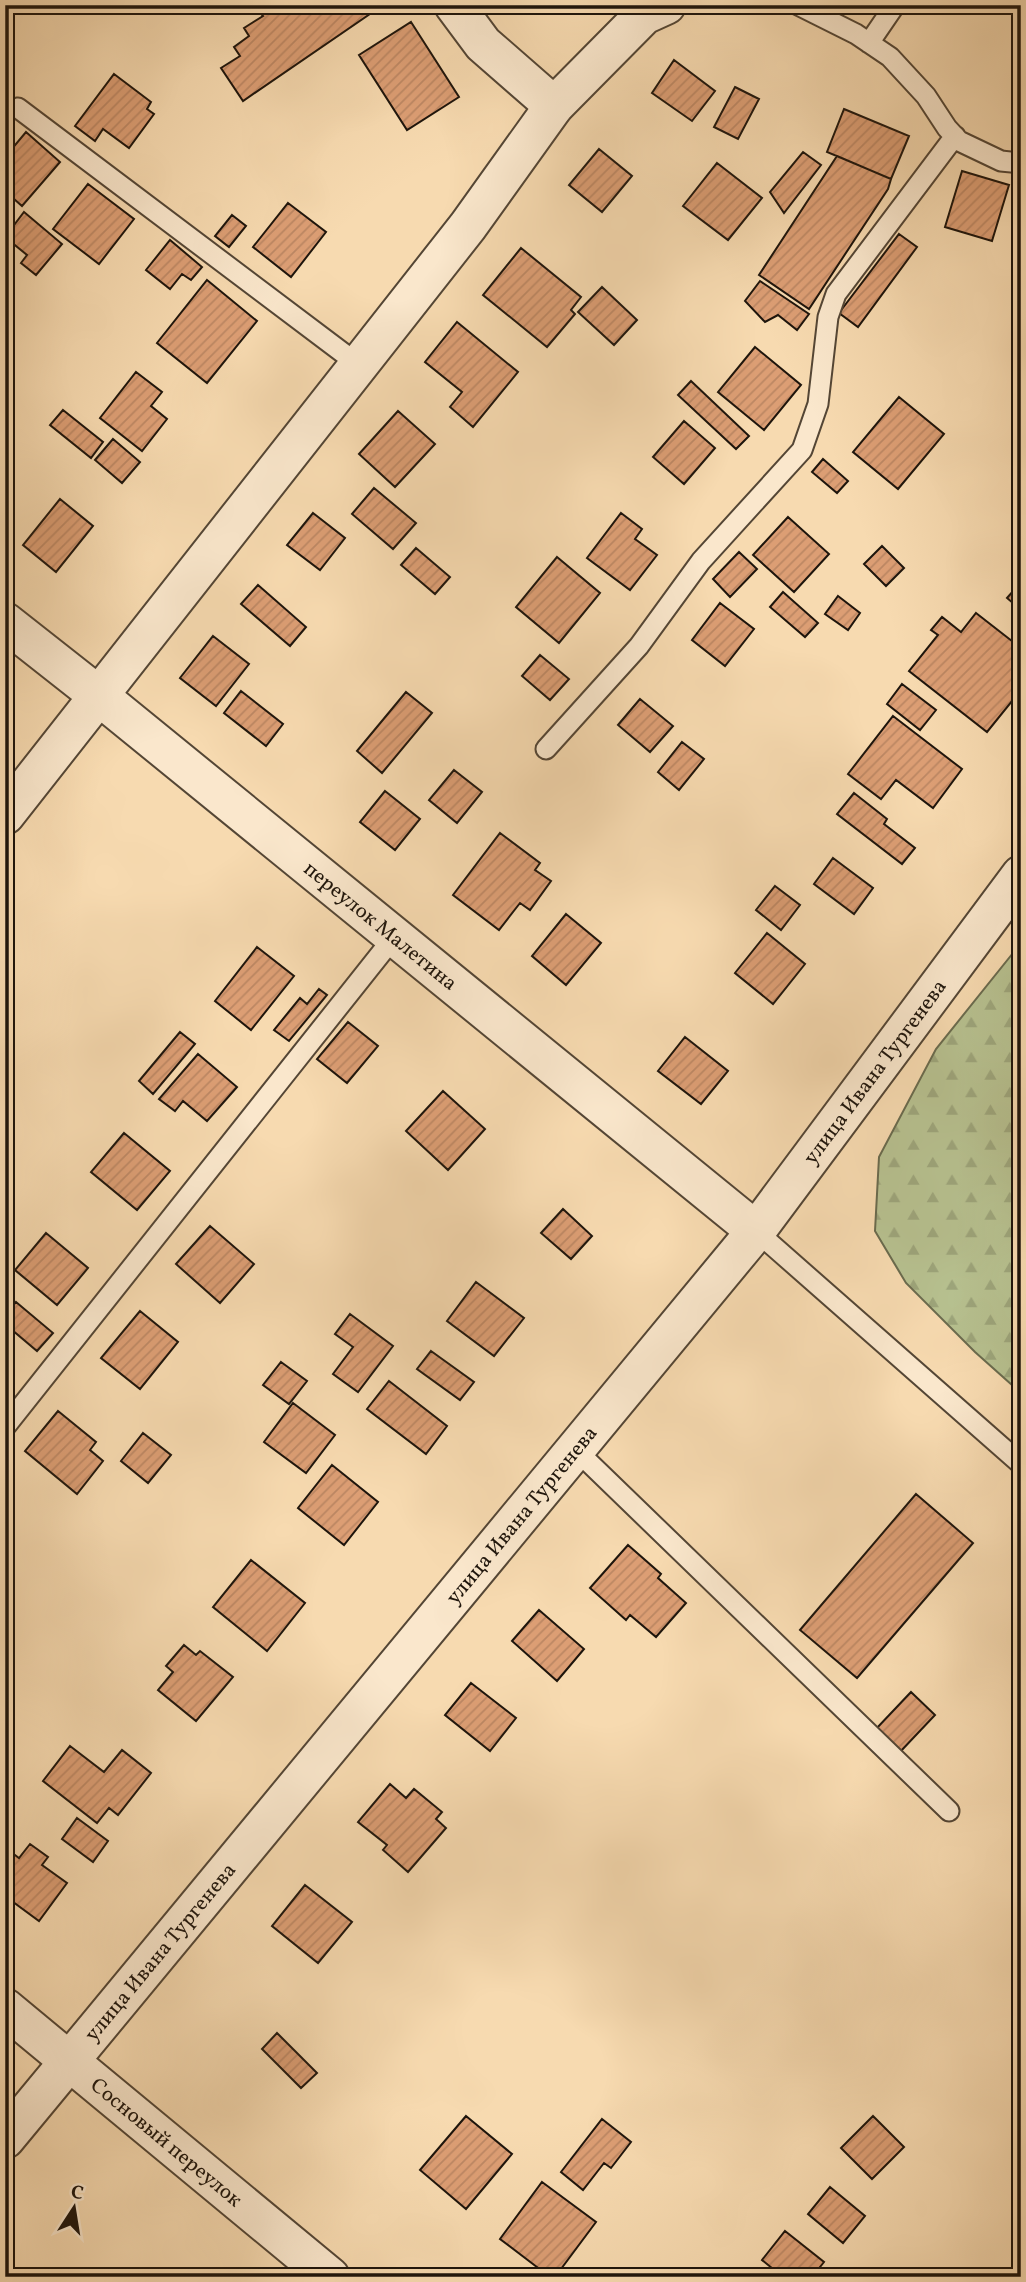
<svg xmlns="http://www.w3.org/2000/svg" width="1026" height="2282" viewBox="0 0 1026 2282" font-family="Vollkorn,serif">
<defs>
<pattern id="forest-firs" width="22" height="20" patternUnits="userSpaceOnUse" patternTransform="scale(1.75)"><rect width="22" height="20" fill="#b7c190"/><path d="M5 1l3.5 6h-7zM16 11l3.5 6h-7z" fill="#9da57b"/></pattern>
<pattern id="building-hatch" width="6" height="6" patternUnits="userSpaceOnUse" patternTransform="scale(1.75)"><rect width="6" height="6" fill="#dc9e74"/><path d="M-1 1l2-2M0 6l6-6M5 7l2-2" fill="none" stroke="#bc8763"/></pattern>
</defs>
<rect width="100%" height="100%" fill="#f7dab0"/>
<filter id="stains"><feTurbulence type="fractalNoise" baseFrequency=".00286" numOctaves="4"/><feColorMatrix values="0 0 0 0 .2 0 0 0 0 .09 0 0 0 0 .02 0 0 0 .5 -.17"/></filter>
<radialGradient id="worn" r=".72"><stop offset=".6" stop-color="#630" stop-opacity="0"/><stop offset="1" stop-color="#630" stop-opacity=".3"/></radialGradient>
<!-- forest -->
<path fill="url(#forest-firs)" stroke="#6a6b4e" stroke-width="2" d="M 1021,943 L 1021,1393 L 975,1352 L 906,1283 L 875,1231 L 879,1157 L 936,1049 Z"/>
<!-- building -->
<path fill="url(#building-hatch)" stroke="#1e150c" stroke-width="2" d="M 262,5 L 383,5 L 243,101 L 221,68 L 240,56 L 234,47 L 249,36 L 244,28 L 263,16 L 257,9 Z
M 411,22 L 459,97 L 407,130 L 359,55 Z
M 674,60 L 715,91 L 692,121 L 652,93 Z
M 114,74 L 151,102 L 147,109 L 154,114 L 129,148 L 103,129 L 95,141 L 75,126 Z
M 735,87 L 759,99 L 738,139 L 714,127 Z
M 844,109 L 909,136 L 891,179 L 827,152 Z
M 26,132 L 60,162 L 22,206 L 5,191 L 5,157 Z
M 599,149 L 632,176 L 602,212 L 569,185 Z
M 803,152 L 821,165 L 784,213 L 770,192 Z
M 837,156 L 891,179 L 888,189 L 809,309 L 759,275 Z
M 717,163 L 762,198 L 728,240 L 683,206 Z
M 962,171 L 1009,185 L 992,241 L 945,227 Z
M 88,184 L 134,219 L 99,264 L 53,229 Z
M 288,203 L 326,232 L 291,277 L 253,247 Z
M 24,212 L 62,244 L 36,275 L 21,263 L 27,255 L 5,237 Z
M 232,215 L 246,226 L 229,247 L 215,236 Z
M 899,234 L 917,247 L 858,327 L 839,313 Z
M 170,240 L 202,267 L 191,280 L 182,274 L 170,289 L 146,270 Z
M 521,248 L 581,297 L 571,310 L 575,314 L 547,347 L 483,295 Z
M 207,280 L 257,321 L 207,383 L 157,343 Z
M 760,281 L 809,314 L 797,330 L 778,315 L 765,322 L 745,301 Z
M 602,287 L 637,320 L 614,345 L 578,312 Z
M 457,322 L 518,372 L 473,427 L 450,407 L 462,392 L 425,362 Z
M 755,347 L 801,385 L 764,430 L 718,392 Z
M 136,372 L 162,392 L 151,406 L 167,419 L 142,451 L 100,418 Z
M 691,381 L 749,436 L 736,449 L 678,395 Z
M 899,397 L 944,434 L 898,489 L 853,452 Z
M 63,410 L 103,442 L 91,458 L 50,425 Z
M 398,411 L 435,444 L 395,487 L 359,454 Z
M 684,421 L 715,448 L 684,484 L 653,457 Z
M 113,439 L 140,462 L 122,483 L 95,460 Z
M 823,459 L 848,481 L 837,493 L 812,472 Z
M 374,488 L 416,523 L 393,549 L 352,514 Z
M 60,499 L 93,526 L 56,572 L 23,545 Z
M 313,513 L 345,538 L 320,570 L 287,545 Z
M 621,513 L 642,529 L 635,539 L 657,555 L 630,590 L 587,558 Z
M 788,517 L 829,554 L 794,592 L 753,555 Z
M 882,546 L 904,568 L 886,586 L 864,564 Z
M 416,548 L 450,577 L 435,594 L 401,565 Z
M 739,552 L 757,569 L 730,597 L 713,579 Z
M 557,557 L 600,593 L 559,643 L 516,607 Z
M 1021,582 L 1021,610 L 1007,598 Z
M 258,585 L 306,627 L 290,646 L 241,604 Z
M 783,592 L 818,623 L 805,637 L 770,607 Z
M 838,596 L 860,613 L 848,630 L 825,614 Z
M 720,603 L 754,629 L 725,666 L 692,640 Z
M 976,613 L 1021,648 L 1021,690 L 987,732 L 909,671 L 938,635 L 931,630 L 942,617 L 961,632 Z
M 213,636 L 249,664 L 216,706 L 180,678 Z
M 540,655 L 569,679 L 550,700 L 522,676 Z
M 902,684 L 936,710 L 920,730 L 887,704 Z
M 241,691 L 283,724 L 266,746 L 224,713 Z
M 406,692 L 432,713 L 382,773 L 357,751 Z
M 640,699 L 673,726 L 650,752 L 618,725 Z
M 893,716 L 962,769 L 933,808 L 896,780 L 881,799 L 848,774 Z
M 682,742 L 704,759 L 679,790 L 658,772 Z
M 454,770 L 482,792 L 457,823 L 429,800 Z
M 385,791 L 420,819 L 395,850 L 360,822 Z
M 854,793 L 887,819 L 884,824 L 915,848 L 902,864 L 837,814 Z
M 500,833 L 540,863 L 535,870 L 551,881 L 530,910 L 520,903 L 499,930 L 453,895 Z
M 833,858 L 873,888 L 854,914 L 814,884 Z
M 775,886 L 800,905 L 781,930 L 756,910 Z
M 566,914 L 601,943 L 566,985 L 532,956 Z
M 767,933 L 805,964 L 773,1004 L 735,973 Z
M 257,947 L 294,976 L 251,1030 L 215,1001 Z
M 319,989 L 327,995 L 289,1041 L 274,1030 L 300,998 L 307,1004 Z
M 348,1022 L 378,1046 L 347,1083 L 317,1059 Z
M 180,1032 L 195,1044 L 153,1094 L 139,1081 Z
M 685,1037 L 728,1071 L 701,1104 L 658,1071 Z
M 198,1054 L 237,1087 L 207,1121 L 183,1101 L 175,1111 L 159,1099 Z
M 443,1091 L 485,1129 L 448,1170 L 406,1131 Z
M 124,1133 L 170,1171 L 137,1210 L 91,1172 Z
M 563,1209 L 592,1236 L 571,1259 L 541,1233 Z
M 210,1226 L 254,1264 L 220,1303 L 176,1264 Z
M 46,1233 L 88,1268 L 57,1305 L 15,1270 Z
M 476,1282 L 524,1318 L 494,1356 L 447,1321 Z
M 16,1302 L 53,1333 L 37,1351 L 5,1324 L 5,1314 Z
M 140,1311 L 178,1342 L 140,1389 L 101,1358 Z
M 350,1314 L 393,1346 L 358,1392 L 333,1374 L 353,1347 L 335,1334 Z
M 431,1351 L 474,1382 L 460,1400 L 417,1369 Z
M 281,1362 L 307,1381 L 289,1404 L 263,1385 Z
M 389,1381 L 447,1426 L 426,1454 L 367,1409 Z
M 293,1403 L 335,1435 L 306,1473 L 264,1442 Z
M 58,1411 L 96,1442 L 90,1450 L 103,1461 L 77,1494 L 25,1451 Z
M 143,1433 L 171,1455 L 148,1483 L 121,1461 Z
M 332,1465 L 378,1502 L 344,1545 L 298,1508 Z
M 916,1494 L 973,1543 L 857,1678 L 800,1630 Z
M 628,1545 L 661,1574 L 658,1578 L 686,1603 L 656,1637 L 630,1615 L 626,1620 L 590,1588 Z
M 251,1560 L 305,1603 L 267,1651 L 213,1607 Z
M 539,1610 L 584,1649 L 557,1681 L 512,1641 Z
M 184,1645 L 196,1655 L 200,1651 L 233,1677 L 196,1721 L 158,1690 L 173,1672 L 166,1666 Z
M 471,1683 L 516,1718 L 490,1751 L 445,1715 Z
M 911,1692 L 935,1715 L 899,1753 L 875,1730 Z
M 70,1746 L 104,1772 L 122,1750 L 151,1773 L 118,1815 L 109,1808 L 97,1823 L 43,1781 Z
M 390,1784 L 406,1798 L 414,1789 L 442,1812 L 436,1819 L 446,1828 L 408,1872 L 383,1850 L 387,1845 L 358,1822 Z
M 77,1818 L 108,1841 L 93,1862 L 62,1839 Z
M 30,1844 L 48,1857 L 42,1865 L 67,1883 L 39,1921 L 5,1896 L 5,1859 L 11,1852 L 19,1858 Z
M 305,1885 L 352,1922 L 318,1963 L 272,1926 Z
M 277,2033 L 317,2073 L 301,2088 L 262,2049 Z
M 466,2116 L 512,2154 L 466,2209 L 420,2170 Z
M 873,2116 L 904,2147 L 872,2179 L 841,2148 Z
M 602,2119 L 631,2142 L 611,2168 L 604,2163 L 583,2190 L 561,2172 Z
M 542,2182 L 596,2222 L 555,2277 L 550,2277 L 500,2239 Z
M 830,2187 L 865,2216 L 843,2243 L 808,2214 Z
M 785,2231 L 824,2262 L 812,2277 L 783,2277 L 762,2260 Z"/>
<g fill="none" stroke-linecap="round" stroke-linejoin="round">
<!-- lane casing -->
<g stroke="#544635" stroke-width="23">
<path id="lane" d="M 798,5 L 856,34 L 890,57 L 926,96 L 947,128 L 959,141 L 1001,161 L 1021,163
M 869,43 L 895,5
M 18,108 L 359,365
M 546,749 L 639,646 L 701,561 L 802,450 L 818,404 L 828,317 L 836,294 L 955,136
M 756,1231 L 1021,1464
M 5,1427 L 394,937
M 575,1449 L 949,1811"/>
</g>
<!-- street casing -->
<g stroke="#544635" stroke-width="42">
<g id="street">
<path d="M 454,5 L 483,44 L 554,106"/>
<path id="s1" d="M 5,622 L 99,696 L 756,1231"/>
<path d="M 5,815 L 468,226 L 554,106 L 644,15 L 666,5"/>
<path id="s2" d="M 5,2008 L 330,2277"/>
<path id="s3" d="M 5,2139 L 756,1231 L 1021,875"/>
</g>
</g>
<!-- lane -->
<use href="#lane" stroke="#fae7cc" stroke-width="19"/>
<!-- street -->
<use href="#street" stroke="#fae7cc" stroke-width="38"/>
</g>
<g text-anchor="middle" stroke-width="5" stroke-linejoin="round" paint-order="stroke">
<!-- street labels -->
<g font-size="21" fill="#1e150c" stroke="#fae7cc">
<text dy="7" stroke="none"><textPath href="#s1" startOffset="483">переулок Малетина</textPath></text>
<text dy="7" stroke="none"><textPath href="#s3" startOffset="1377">улица Ивана Тургенева</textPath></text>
<text dy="7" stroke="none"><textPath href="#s3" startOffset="810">улица Ивана Тургенева</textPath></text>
<text dy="7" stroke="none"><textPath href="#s3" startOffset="243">улица Ивана Тургенева</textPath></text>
<text dy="7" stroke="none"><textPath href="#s2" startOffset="210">Сосновый переулок</textPath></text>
</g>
</g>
<!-- margin -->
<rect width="1026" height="2282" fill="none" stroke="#f7dab0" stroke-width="28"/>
<rect x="7" y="7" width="1012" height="2268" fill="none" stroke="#1e150c" stroke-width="3.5"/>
<rect x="14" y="14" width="998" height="2254" fill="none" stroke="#1e150c" stroke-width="2"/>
<!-- north arrow -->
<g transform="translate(74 2208) rotate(12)" stroke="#fae7cc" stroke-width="5" paint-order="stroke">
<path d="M0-5L12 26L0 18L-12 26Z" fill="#1e150c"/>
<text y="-10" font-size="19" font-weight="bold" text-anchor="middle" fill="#1e150c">С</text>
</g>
<rect width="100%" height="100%" filter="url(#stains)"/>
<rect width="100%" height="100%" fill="url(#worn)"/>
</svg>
